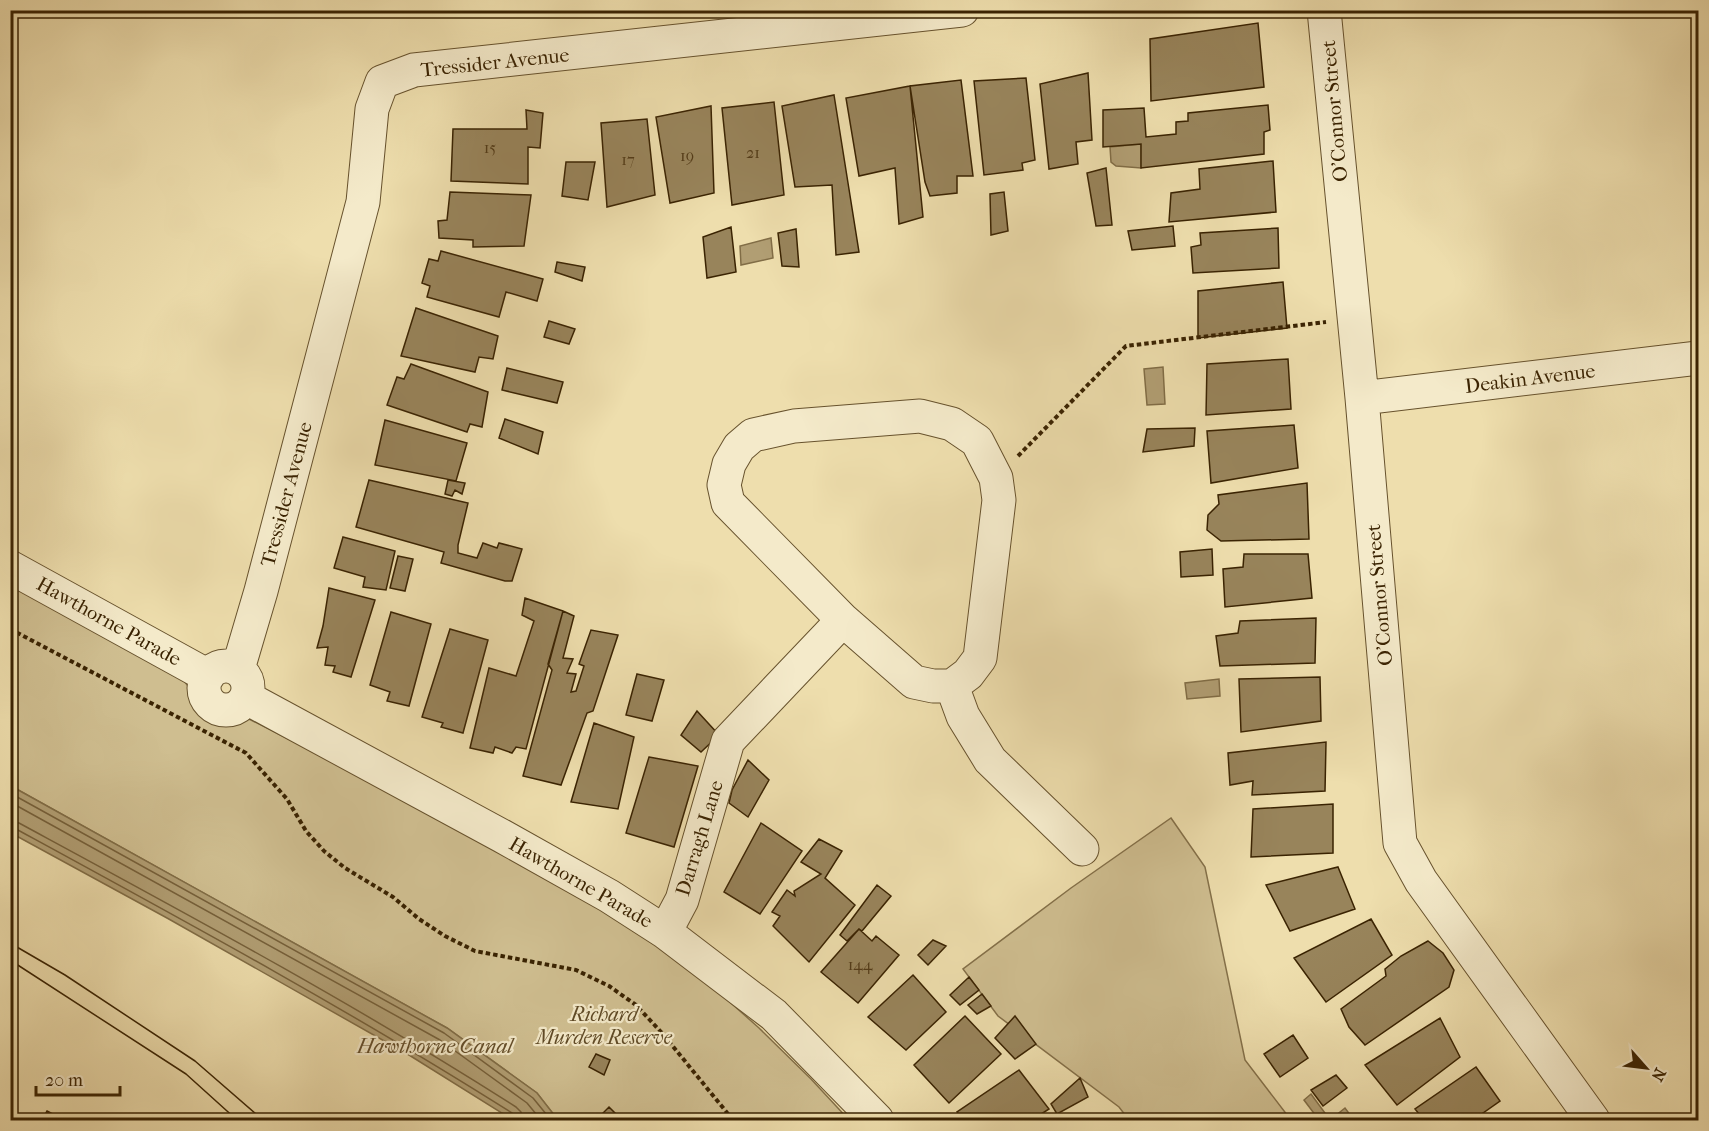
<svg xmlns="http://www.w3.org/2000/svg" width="1709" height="1131" viewBox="0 0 1709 1131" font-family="'IM FELL French Canon',serif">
<rect width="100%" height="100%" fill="#eedead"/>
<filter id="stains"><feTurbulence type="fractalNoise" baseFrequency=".00333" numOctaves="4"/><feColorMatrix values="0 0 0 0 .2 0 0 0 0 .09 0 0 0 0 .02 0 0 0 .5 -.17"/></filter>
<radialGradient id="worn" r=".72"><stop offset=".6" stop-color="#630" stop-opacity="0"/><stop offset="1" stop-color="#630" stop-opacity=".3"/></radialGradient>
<!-- green -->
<path fill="#cfbe90" stroke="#847049" stroke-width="1.5" d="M 10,584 L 184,681 L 209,712 L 219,716 L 244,717 L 251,720 L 365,778 L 590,900 L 694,970 L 759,1028 L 811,1079 L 849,1120 L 558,1120 L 537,1093 L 447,1028 L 11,786 Z
M 1171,818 L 1205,867 L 1245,1060 L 1291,1120 L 1129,1120 L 1119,1107 L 998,1016 L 963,969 L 1071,888 Z"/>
<!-- water -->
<path fill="#b19e73" stroke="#816d46" stroke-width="1.5" d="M 1141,144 L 1141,168 L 1116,166 L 1111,162 L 1110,147 Z
M 771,238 L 773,258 L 741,265 L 740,246 Z
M 1163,367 L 1165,404 L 1147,405 L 1144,369 Z
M 1219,679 L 1220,696 L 1187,699 L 1185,683 Z
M 11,786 L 447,1028 L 537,1093 L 558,1120 L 513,1120 L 409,1055 L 167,918 L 11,833 Z
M 1311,1094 L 1330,1120 L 1345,1108 L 1354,1120 L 1319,1120 L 1304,1100 Z"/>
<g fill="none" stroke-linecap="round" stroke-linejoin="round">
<!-- shore -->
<path stroke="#76603a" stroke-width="1.5" d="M 10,793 L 444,1033 L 533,1098 L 551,1120
M 10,802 L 440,1040 L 527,1103 L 541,1120
M 10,821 L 19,823 C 187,914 355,1004 516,1107 L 521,1112 L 522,1120
M 10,829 L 16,829 C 183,920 351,1011 512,1113 L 515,1120"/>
</g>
<!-- building -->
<path fill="#98845b" stroke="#3a2302" stroke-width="1.5" d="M 1258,23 L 1264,87 L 1151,101 L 1150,39 Z
M 1088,73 L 1092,140 L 1076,142 L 1078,164 L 1049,169 L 1040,84 Z
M 1026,78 L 1035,160 L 1022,163 L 1023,170 L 984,175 L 974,81 Z
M 961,80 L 973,176 L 957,176 L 957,193 L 930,196 L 925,182 L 910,86 Z
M 910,86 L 923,217 L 899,224 L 895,168 L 859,176 L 846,98 Z
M 834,95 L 859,252 L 836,255 L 832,185 L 795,187 L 782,106 Z
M 774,102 L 784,195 L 732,205 L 722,108 Z
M 1268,105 L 1270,130 L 1264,132 L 1264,154 L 1141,168 L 1141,144 L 1103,147 L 1103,110 L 1144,108 L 1146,137 L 1176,134 L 1176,122 L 1188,121 L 1188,113 Z
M 711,106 L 714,193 L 670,203 L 656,117 Z
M 526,110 L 543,113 L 540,148 L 528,147 L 528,184 L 451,181 L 453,129 L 527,129 Z
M 647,119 L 655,195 L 607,207 L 601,123 Z
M 1273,161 L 1276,212 L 1169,222 L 1171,193 L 1200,189 L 1199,169 Z
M 566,162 L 595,162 L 588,200 L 562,196 Z
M 1106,168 L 1112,225 L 1096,226 L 1087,173 Z
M 450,192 L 531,195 L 524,246 L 473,247 L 473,240 L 439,238 L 438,221 L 447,220 Z
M 1004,192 L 1008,231 L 991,235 L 990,194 Z
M 1173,226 L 1175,246 L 1132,250 L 1128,231 Z
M 731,227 L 736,272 L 707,278 L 703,237 Z
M 1278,228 L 1279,268 L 1193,273 L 1191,247 L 1201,245 L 1200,233 Z
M 796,229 L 799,267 L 782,266 L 778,233 Z
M 441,251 L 543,279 L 537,301 L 506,292 L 499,317 L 427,297 L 430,286 L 422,283 L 429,259 L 438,261 Z
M 557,262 L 585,267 L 582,281 L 555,272 Z
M 1283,282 L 1287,328 L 1198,338 L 1198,291 Z
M 416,308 L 498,336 L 493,359 L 479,357 L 475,372 L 401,356 Z
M 549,321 L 575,329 L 569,344 L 544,337 Z
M 1288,359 L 1291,409 L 1206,415 L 1207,364 Z
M 411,364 L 488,392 L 482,427 L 470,424 L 467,432 L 387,405 L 397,377 L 404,379 Z
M 507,368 L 563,382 L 557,403 L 502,390 Z
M 505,419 L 543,432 L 538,454 L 499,438 Z
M 385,420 L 467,443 L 456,481 L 375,465 Z
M 1294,425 L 1298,468 L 1211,483 L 1207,431 Z
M 1195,428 L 1194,446 L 1143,452 L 1147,429 Z
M 369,480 L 468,503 L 458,545 L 458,553 L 477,558 L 483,543 L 497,548 L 499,543 L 522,549 L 512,581 L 505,581 L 441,563 L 444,552 L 356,527 Z
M 448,480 L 465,483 L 462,494 L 455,490 L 452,496 L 445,494 Z
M 1307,483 L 1309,539 L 1221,541 L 1207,530 L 1208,515 L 1219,504 L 1218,495 Z
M 343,537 L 395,551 L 386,590 L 363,587 L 365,577 L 334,568 Z
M 1212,549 L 1213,575 L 1181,577 L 1180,552 Z
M 1244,554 L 1308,554 L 1312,598 L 1225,607 L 1223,569 L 1243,567 Z
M 398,556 L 413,559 L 405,591 L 390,588 Z
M 329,588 L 375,600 L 351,677 L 333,672 L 335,666 L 325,665 L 328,647 L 317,648 L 323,626 Z
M 525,598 L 563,611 L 526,749 L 516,747 L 512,753 L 495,747 L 493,753 L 470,748 L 489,668 L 516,676 L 534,621 L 522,615 Z
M 563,611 L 574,616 L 563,658 L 573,659 L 567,673 L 576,674 L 571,692 L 576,691 L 584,666 L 579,664 L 591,630 L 618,635 L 593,711 L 587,713 L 561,785 L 523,776 L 552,670 L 548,664 Z
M 391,612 L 431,624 L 409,706 L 387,701 L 390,692 L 370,685 Z
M 1316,618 L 1315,663 L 1220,666 L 1216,636 L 1238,633 L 1240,621 Z
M 450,629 L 488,640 L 463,733 L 441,727 L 443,723 L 422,717 Z
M 637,674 L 664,680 L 652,721 L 626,715 Z
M 1320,677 L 1321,721 L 1241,732 L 1239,679 Z
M 697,711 L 719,735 L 701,752 L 681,735 Z
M 594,723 L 634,737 L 618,809 L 571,802 Z
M 1326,742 L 1325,791 L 1252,795 L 1253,781 L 1230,785 L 1228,753 Z
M 649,757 L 698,766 L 674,847 L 626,833 Z
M 748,760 L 769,780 L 748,817 L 729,803 L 732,790 Z
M 1333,804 L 1333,853 L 1251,857 L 1253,809 Z
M 761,823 L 802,851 L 760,914 L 724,892 Z
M 819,839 L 842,851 L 825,878 L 855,905 L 809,962 L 773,926 L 780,916 L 772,912 L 787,890 L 795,896 L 794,891 L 821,874 L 801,862 Z
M 1338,867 L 1355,909 L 1290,931 L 1266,885 Z
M 877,885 L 891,896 L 862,931 L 859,929 L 847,941 L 840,935 Z
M 1371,919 L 1392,955 L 1326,1002 L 1294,958 Z
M 859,929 L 872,941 L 876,936 L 899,955 L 858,1003 L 821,972 Z
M 933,940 L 946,946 L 928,965 L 918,955 Z
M 1428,941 L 1443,953 L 1454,970 L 1449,987 L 1365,1045 L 1349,1027 L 1341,1009 L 1386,976 L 1385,969 L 1401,956 Z
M 913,975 L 946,1012 L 906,1050 L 868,1017 Z
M 969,977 L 979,990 L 960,1005 L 950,995 Z
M 982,994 L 991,1006 L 977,1014 L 968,1005 Z
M 965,1016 L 1001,1054 L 949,1103 L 914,1065 Z
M 1015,1016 L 1036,1044 L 1015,1059 L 995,1038 Z
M 1440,1018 L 1460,1057 L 1397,1105 L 1365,1065 Z
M 1293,1035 L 1308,1058 L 1280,1077 L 1264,1054 Z
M 596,1054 L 610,1060 L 604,1075 L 589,1067 Z
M 1476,1067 L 1500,1101 L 1473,1120 L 1424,1120 L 1415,1109 Z
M 1019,1070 L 1049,1109 L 1032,1120 L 964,1120 L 957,1112 Z
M 1336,1075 L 1347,1088 L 1323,1106 L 1311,1090 Z
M 1080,1078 L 1088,1097 L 1057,1114 L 1051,1104 Z
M 609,1107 L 620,1118 L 618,1120 L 603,1120 L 600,1116 Z
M 47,1111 L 64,1120 L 42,1120 Z"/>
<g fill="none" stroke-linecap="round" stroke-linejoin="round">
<!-- minor casing -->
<g stroke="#67522d" stroke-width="35">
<path id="minor" d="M 1324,10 L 1362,398 L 1400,843 L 1421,881 L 1593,1120
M 1362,398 L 1698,358
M 10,567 L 208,676
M204 688a22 22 0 1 1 44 0a22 22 0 1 1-44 0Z
M 238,669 L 261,591 L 363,202 L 372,109 L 382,82 L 414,70 L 962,10
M 952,686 L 963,716 L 990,760 L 1082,849
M 247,698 L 502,836 L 609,896 L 665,932 L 774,1015 L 877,1120
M 665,932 L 682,900 L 728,741 L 843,620 L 914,682 L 933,686 L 952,686 L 968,674 L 980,658 L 999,500 L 996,478 L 977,441 L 952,424 L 920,416 L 794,426 L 753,435 L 739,447 L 729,464 L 724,485 L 728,503 L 843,620"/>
</g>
<!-- path -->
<path stroke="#3a2302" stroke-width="4" stroke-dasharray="4.5 3" stroke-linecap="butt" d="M 1018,456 L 1126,346 L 1326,322
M 10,629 L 246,753 L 287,799 L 306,831 L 324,851 L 345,868 L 393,897 L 419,919 L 445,936 L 475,951 L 576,970 L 609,986 L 636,1005 L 662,1033 L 733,1120"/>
<!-- minor -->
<use href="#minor" stroke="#f4eaca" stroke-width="33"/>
<!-- tram -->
<path stroke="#3a2302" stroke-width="1.5" d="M 10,943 L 65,975 L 195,1061 L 263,1120
M 10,960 L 186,1074 L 237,1120"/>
</g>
<g text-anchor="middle" stroke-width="4.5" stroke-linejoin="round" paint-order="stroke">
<!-- number labels -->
<g font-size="16" fill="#523b18">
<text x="490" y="153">15</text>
<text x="753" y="158">21</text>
<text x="687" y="161">19</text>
<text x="628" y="165">17</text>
<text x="860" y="970">144</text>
</g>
<!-- street labels -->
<g font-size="20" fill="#3a2302" stroke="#f4eaca">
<text transform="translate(495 62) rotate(-6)" y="7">Tressider Avenue</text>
<text transform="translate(1334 111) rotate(-95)" y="7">O'Connor Street</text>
<text transform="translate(1530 378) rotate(-7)" y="7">Deakin Avenue</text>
<text transform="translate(286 494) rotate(-75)" y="7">Tressider Avenue</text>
<text transform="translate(1379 595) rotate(-95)" y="7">O'Connor Street</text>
<text transform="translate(109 621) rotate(29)" y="7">Hawthorne Parade</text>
<text transform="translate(699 838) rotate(-73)" y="7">Darragh Lane</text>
<text transform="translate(581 882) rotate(30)" y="7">Hawthorne Parade</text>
</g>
<!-- park labels -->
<g font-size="20" font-style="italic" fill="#5f4a26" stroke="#f4eaca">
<text x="604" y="1021">Richard<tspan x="604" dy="23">Murden Reserve</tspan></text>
</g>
<!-- water labels -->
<g font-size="21" font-style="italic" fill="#644e2a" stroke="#f4eaca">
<text x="435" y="1053">Hawthorne Canal</text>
</g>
</g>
<!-- margin -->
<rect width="1709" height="1131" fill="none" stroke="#eedead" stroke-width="36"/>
<rect x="12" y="12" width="1685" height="1107" fill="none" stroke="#3a2302" stroke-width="3"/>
<rect x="18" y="18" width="1673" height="1095" fill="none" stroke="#3a2302" stroke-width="1.5"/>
<!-- north arrow -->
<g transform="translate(1646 1068) rotate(118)" stroke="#f4eaca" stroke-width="4.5" paint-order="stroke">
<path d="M0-4.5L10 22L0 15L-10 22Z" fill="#3a2302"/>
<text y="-9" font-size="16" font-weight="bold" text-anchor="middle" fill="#3a2302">N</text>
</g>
<!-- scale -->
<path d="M36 1086v9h84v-9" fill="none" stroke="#3a2302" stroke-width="3"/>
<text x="45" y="1086" font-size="18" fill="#3a2302" stroke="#f4eaca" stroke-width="4.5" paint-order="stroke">20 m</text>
<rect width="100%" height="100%" filter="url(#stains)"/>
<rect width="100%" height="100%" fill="url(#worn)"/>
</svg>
